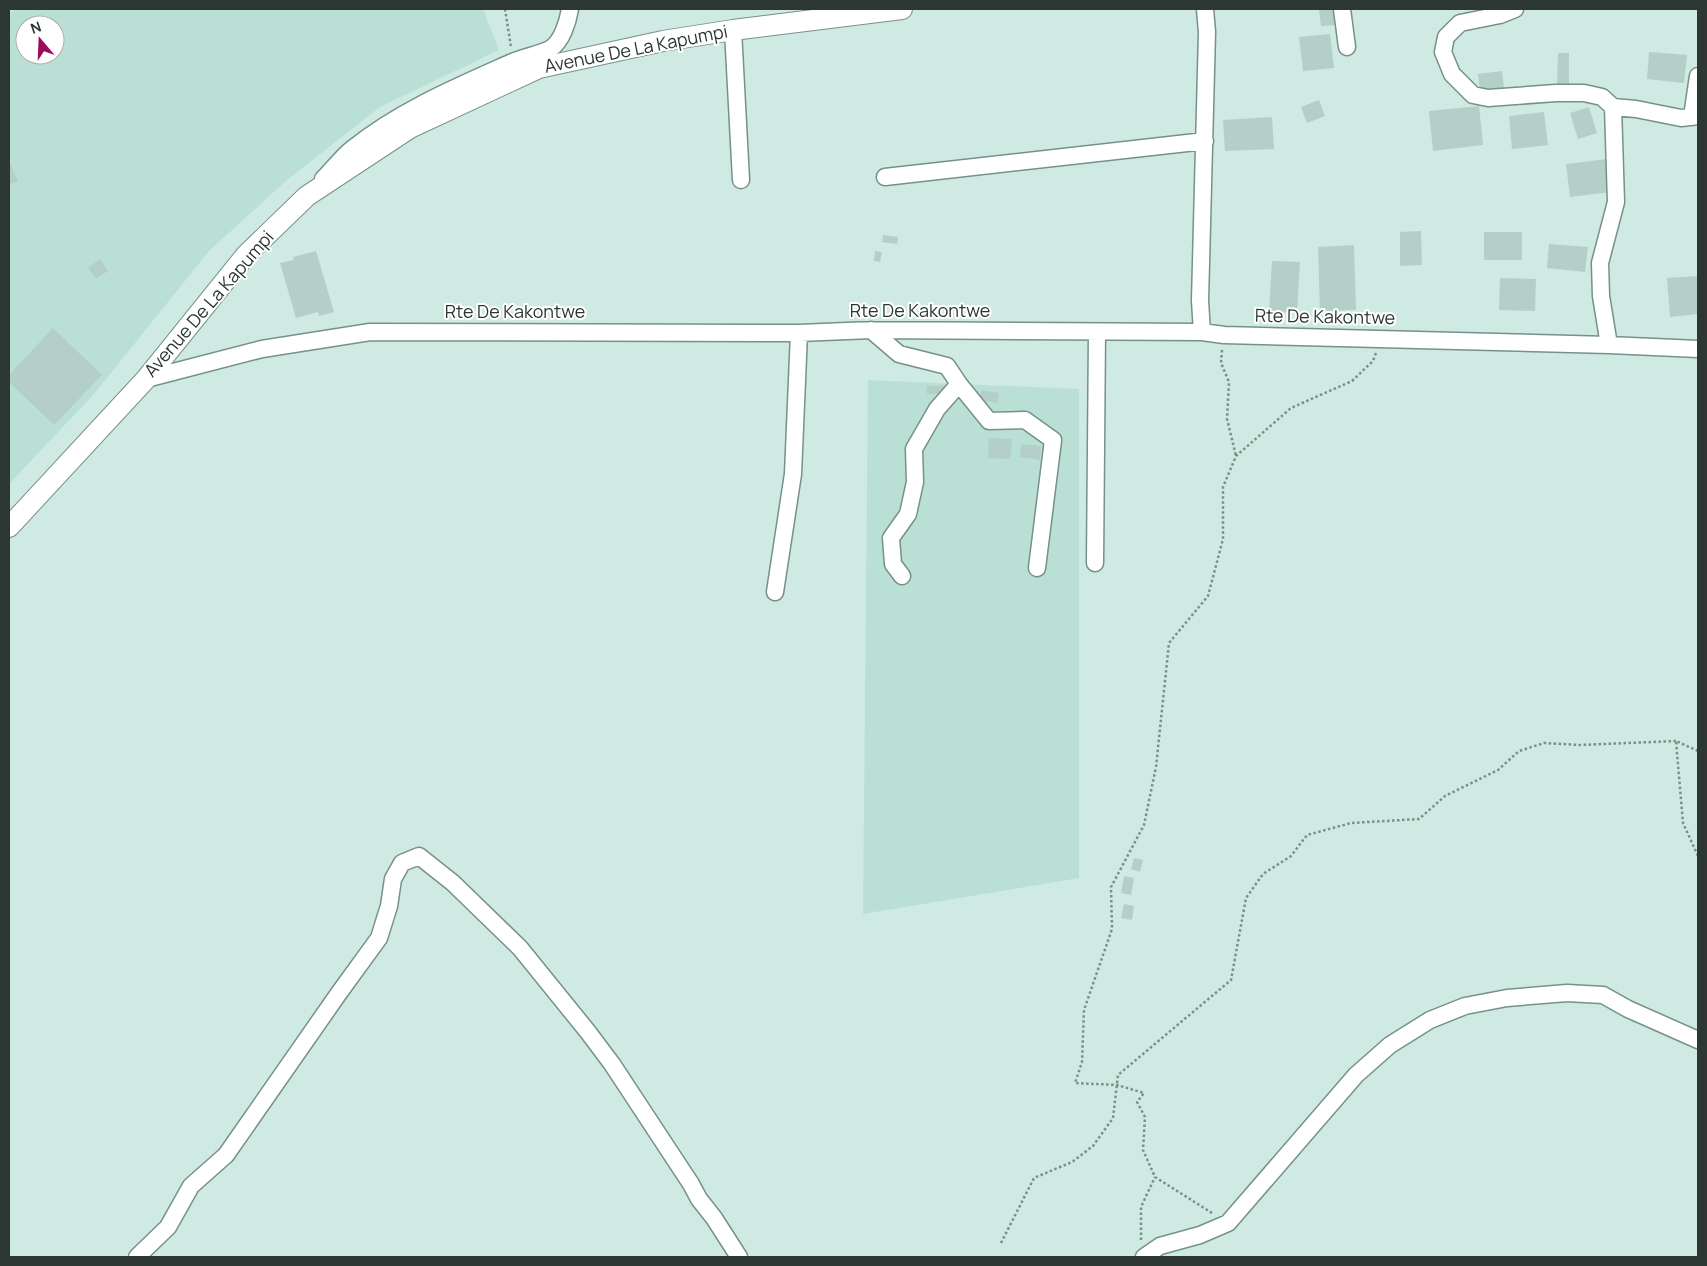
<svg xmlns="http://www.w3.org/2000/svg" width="1707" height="1266" viewBox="0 0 1707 1266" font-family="Manrope,sans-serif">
<rect width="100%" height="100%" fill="#ceeae2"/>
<!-- built -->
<path fill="#bae0d5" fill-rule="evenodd" d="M 20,9 L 483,9 L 499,50 L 380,107 L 287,180 L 209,251 L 94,394 L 9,484 L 9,12 ZM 25,25 L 55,25 L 55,55 L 25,55 Z
M 868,380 L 1079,389 L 1079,878 L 863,914 Z"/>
<!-- building -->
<path fill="#b3cfc7" d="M 1319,9 L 1333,9 L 1335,25 L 1321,26 Z
M 1330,34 L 1334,68 L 1303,71 L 1299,37 Z
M 1649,52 L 1687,55 L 1684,83 L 1647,79 Z
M 1558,53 L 1569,53 L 1569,85 L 1557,85 Z
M 1502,71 L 1504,88 L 1480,92 L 1478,74 Z
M 1319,100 L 1325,116 L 1307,123 L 1301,107 Z
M 1479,106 L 1483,145 L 1433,151 L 1429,111 Z
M 1589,107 L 1597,133 L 1578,139 L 1570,113 Z
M 1544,112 L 1548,145 L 1512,149 L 1509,116 Z
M 1272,117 L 1274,149 L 1225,151 L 1223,120 Z
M 1607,159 L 1611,192 L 1570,197 L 1566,164 Z
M 9,161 L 18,181 L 9,185 Z
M 1421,231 L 1422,265 L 1400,266 L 1400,232 Z
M 1484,232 L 1522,232 L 1522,260 L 1484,260 Z
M 883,235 L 898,237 L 897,244 L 882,242 Z
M 1549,244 L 1588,247 L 1585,272 L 1547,268 Z
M 1354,245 L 1356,310 L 1320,311 L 1318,247 Z
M 316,251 L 334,312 L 319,316 L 318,312 L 296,318 L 280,263 L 294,260 L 293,257 Z
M 875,251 L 882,252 L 880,262 L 874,261 Z
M 100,259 L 108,271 L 96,279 L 88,268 Z
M 1272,261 L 1300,262 L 1297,313 L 1269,311 Z
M 1698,276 L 1698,314 L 1670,317 L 1667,278 Z
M 1500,278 L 1536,279 L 1535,311 L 1499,310 Z
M 53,328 L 102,375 L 54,425 L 9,382 L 9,375 Z
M 927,386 L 944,386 L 944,394 L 927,394 Z
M 981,390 L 999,393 L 998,403 L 980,400 Z
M 989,438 L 1012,439 L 1010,459 L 988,458 Z
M 1021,444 L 1041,446 L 1040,460 L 1020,457 Z
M 1134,858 L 1143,860 L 1140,872 L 1131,869 Z
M 1124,876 L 1134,878 L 1131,895 L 1121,893 Z
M 1124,904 L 1134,906 L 1132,920 L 1121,918 Z"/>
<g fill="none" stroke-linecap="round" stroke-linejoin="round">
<!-- minor casing -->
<g stroke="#769189" stroke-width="19">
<path id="minor" d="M 1342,9 L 1347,47
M 1515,9 L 1500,15 L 1460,23 L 1446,37 L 1443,52 L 1452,74 L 1473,95 L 1488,98 L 1556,93 L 1584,93 L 1602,97 L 1613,107 L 1636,109 L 1681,118 L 1698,116
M 733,30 L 741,180
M 1692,117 L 1698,76
M 885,177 L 1205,141
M 323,179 C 333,169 342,157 352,149 C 399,111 456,87 510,63 C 523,57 538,55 550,49 C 562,42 568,21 570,9
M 871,330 L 899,354 L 947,366 L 959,384 L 989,421 L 1025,420 L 1053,440 L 1037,568
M 1202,332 L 1200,301 L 1207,32 L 1205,9
M 1609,345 L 1601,296 L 1600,263 L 1616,202 L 1613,107
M 146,379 L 262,349 L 370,332 L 799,333 L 871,330 L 1202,332 L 1224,335 L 1609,345 L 1698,349
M 1095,563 L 1097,332
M 902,576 L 893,564 L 891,538 L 908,514 L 915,482 L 914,449 L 937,409 L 959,384
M 775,592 L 793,474 L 799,333
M 137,1257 L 168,1227 L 191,1186 L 226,1155 L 339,993 L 379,938 L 389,906 L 393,879 L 402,863 L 419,856 L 453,883 L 520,948 L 588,1032 L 612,1064 L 691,1184 L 699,1199 L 714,1218 L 739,1257
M 1144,1257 L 1160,1246 L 1200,1235 L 1228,1223 L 1356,1075 L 1390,1045 L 1430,1020 L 1465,1006 L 1507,998 L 1567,993 L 1603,995 L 1628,1009 L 1698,1040"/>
</g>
<!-- major casing -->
<g stroke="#769189" stroke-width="22">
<path id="major" d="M 9,527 L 146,379 L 246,255 L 307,196 L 410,128 L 539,68 L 663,41 L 733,30 L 902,9"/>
</g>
<!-- path -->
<path stroke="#7b8e88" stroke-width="2.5" stroke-dasharray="2.5 2.5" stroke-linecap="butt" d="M 505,9 L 511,47
M 1222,350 L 1221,363 L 1229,382 L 1227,419 L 1236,456
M 1698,751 L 1676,741 L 1683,823 L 1698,856
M 1212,1213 L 1155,1177 L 1143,1150 L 1145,1117 L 1137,1102 L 1144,1093 L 1117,1085 L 1075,1083 L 1082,1062 L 1084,1010 L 1112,929 L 1111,887 L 1144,825 L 1156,767 L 1169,643 L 1208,596 L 1223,539 L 1223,487 L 1236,456 L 1291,408 L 1352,381 L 1373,361 L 1376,353
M 1141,1240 L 1141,1207 L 1155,1177
M 1001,1243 L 1034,1178 L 1072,1162 L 1093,1146 L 1113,1118 L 1118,1075 L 1231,980 L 1246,898 L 1263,874 L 1291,856 L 1307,835 L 1351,823 L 1419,819 L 1445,796 L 1498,770 L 1519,751 L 1544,743 L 1580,745 L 1676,741"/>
<!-- minor -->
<use href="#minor" stroke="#fff" stroke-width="16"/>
<!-- major -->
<use href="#major" stroke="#fff" stroke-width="20"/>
</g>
<g text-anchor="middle" stroke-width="4" stroke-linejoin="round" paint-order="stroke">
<!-- street labels -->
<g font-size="18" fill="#2c3734" stroke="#fff">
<text transform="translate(636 49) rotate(-11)" y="6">Avenue De La Kapumpi</text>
<text transform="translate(209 304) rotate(-49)" y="6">Avenue De La Kapumpi</text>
<text x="920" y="317">Rte De Kakontwe</text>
<text x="515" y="318">Rte De Kakontwe</text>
<text transform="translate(1325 317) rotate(1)" y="6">Rte De Kakontwe</text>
</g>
</g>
<!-- border -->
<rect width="1707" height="1266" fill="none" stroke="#2c3734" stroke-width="20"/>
<!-- north arrow -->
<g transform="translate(40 40) rotate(341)"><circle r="24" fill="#ffffff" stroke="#abafae"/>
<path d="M0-4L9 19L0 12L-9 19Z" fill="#9c0c5a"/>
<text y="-8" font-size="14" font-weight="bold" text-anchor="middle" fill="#2c3734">N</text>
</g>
</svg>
